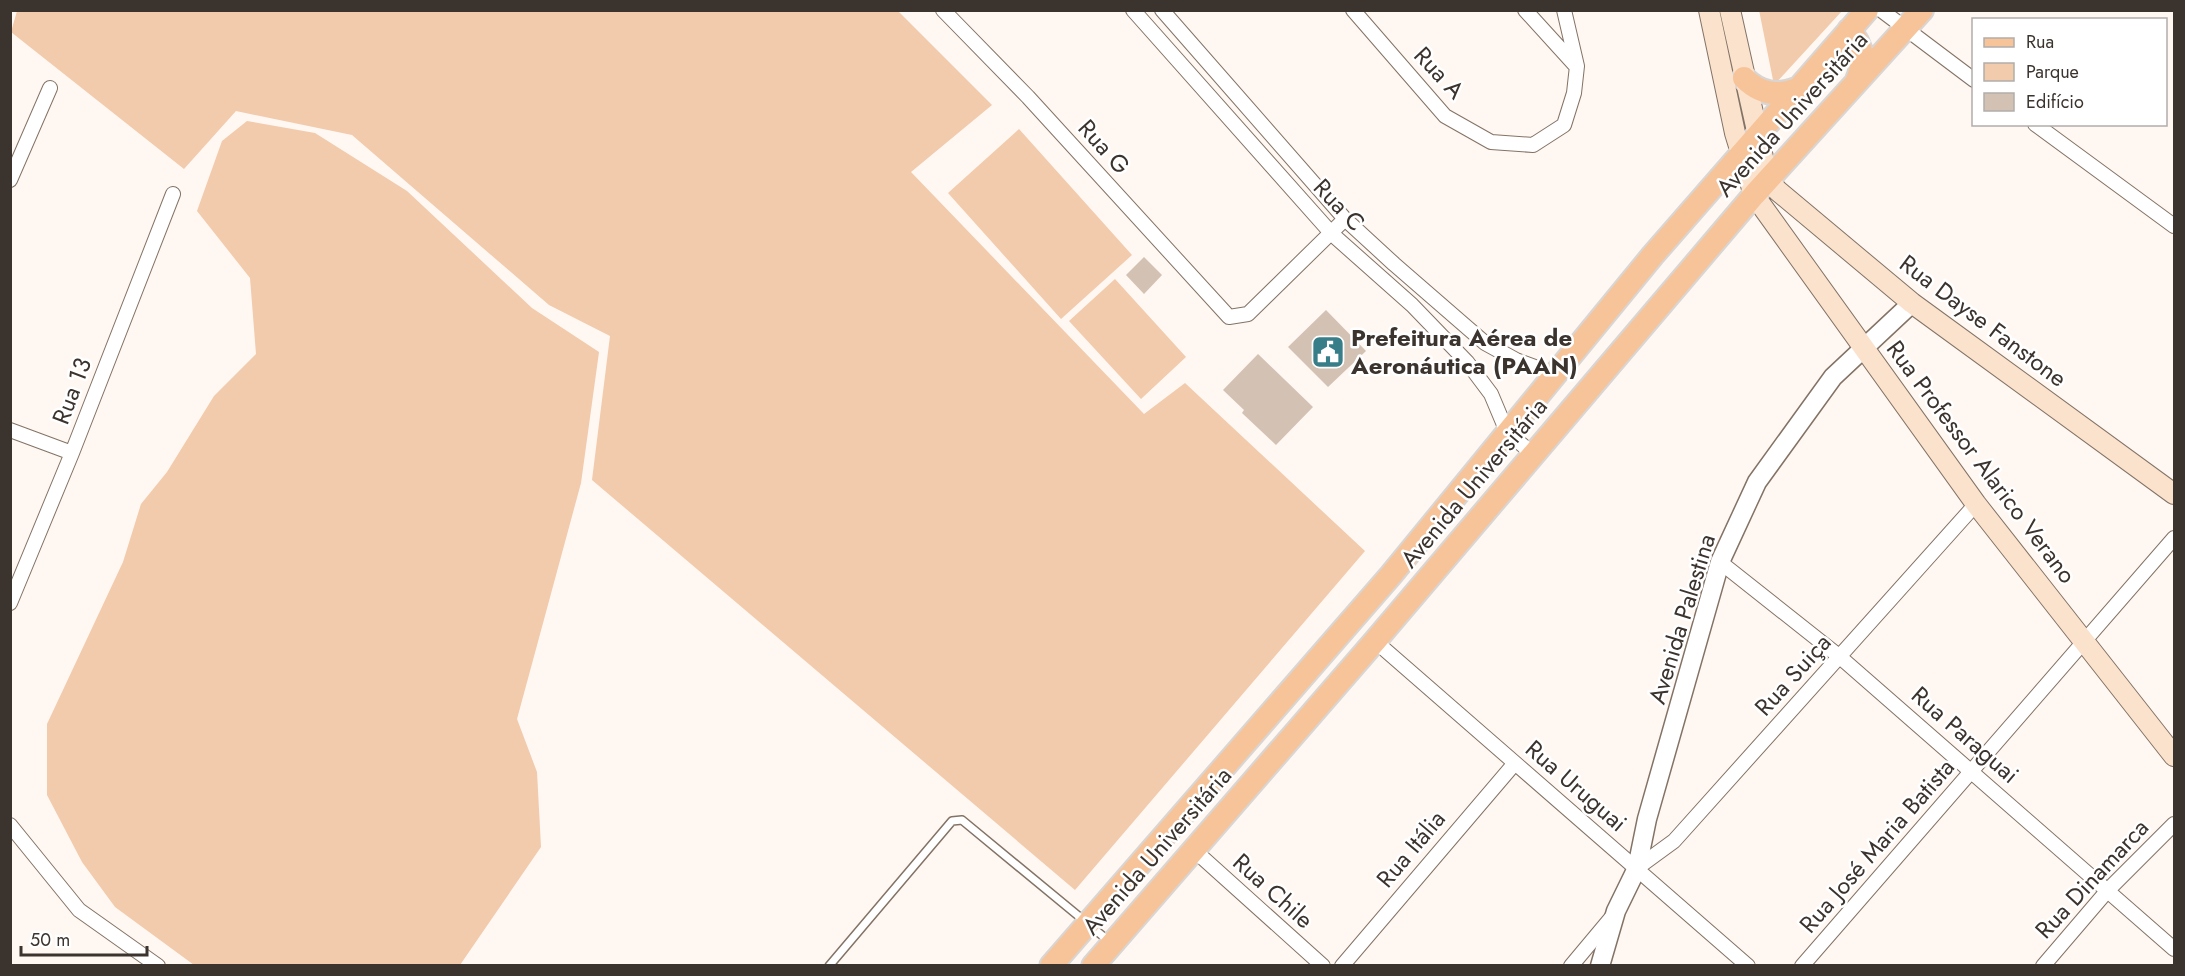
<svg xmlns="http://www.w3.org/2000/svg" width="2185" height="976" viewBox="0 0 2185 976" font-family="Jost,sans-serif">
<rect width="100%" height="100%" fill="#fff7f1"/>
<!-- green -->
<path fill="#f2caac" d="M 1759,10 L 1842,11 L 1774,85 Z
M 17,11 L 898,11 L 992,105 L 911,172 L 1144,414 L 1185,383 L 1365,551 L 1075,890 L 592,480 L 610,336 L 549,305 L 352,135 L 236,111 L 184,169 L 11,32 Z
M 247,121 L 315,133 L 407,191 L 532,308 L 599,352 L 581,483 L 517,719 L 537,772 L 541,847 L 460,965 L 194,965 L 115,907 L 82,862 L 47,795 L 47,724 L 123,562 L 141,504 L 167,472 L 214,396 L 256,354 L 250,278 L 197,211 L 222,141 Z
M 1019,129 L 1132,255 L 1061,319 L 948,193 Z
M 1115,279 L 1186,357 L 1141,399 L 1069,321 Z"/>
<!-- building -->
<path fill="#d3c1b4" d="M 1144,257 L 1162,275 L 1144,294 L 1126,275 Z
M 1326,310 L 1366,351 L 1328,387 L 1288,347 Z
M 1258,354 L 1313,407 L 1276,445 L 1242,413 L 1244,410 L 1223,390 Z"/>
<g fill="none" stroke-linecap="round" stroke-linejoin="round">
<!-- service casing -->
<g stroke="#837366" stroke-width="10">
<path id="service" d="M 829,966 L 952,821 L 962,820 L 1110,942"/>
</g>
<!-- minor casing -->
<g stroke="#837366" stroke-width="16">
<path id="minor" d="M 943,10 L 1028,97 L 1229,317 L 1248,314 L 1345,219
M 1133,10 L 1332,234 L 1412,305 L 1467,362 L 1491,394 L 1507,432 L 1533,454
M 1162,10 L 1345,219 L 1394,264 L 1485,343 L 1516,360 L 1554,374
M 1353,10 L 1445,116 L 1491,142 L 1533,145 L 1564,125 L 1574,93 L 1577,66 L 1564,10
M 1525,10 L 1576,66
M 1881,10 L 1974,80
M 2035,124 L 2174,226
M 10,180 L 50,88
M 10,430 L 72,453
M 1720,562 L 1840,657 L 2174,949
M 10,603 L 72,453 L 173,194
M 1375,641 L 1748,966
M 10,825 L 79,910 L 158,966
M 1194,850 L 1323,966
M 1637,868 L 1674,841 L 1976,504
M 1342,966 L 1515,763
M 1571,966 L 1612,917
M 1802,966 L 2174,538
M 2043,966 L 2108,890 L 2174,824"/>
</g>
<!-- tertiary casing -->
<g stroke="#837366" stroke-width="21">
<path id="tertiary" d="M 1600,966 L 1616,911 L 1637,868 L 1647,819 L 1720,562 L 1757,482 L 1833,377 L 1912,303"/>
</g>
<!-- secondary casing -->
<g stroke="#837366" stroke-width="22">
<path id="secondary" d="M 1709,10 L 1735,133 L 1754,195 L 1976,504 L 2174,756
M 1730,10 L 1768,180 L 1778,191 L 1912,303 L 2174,494"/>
</g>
<!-- primary casing -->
<g stroke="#d8d6d5" stroke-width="26">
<path id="primary" d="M 1849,30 C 1863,45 1865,62 1857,80
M 1744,78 C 1760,94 1778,97 1799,88
M 1051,966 L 1391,575 L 1653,255 L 1867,10
M 1093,966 L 1375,641 L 1754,195 L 1922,10"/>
</g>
<!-- service -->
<use href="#service" stroke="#fff" stroke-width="7"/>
<!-- minor -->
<use href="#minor" stroke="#fff" stroke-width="14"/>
<!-- tertiary -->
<use href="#tertiary" stroke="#fff" stroke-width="18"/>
<!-- secondary -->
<use href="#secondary" stroke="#fbe2cd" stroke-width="20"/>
<!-- primary -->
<use href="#primary" stroke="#f7c49a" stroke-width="22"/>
</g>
<!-- icons -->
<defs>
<g id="civic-square" transform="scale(1.725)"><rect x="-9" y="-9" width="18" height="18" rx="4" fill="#377e89" stroke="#fff"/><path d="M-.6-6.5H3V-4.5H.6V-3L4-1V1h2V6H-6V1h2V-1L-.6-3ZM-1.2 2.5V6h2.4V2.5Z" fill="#fff"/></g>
</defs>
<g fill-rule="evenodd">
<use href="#civic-square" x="1328" y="352"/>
</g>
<g text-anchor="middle" stroke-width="5" stroke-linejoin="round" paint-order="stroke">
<!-- street labels -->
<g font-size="24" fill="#3b332e" stroke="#fff">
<text transform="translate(1439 73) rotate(47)" y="8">Rua A</text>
<text transform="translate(1792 114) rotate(-48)" y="8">Avenida Universitária</text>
<text transform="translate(1104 147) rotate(48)" y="8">Rua G</text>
<text transform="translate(1339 205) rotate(46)" y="8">Rua C</text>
<text transform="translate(1983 321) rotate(37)" y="8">Rua Dayse Fanstone</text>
<text transform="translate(72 391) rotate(-69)" y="8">Rua 13</text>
<text transform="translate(1981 462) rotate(53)" y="8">Rua Professor Alarico Verano</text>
<text transform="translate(1474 483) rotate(-50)" y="8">Avenida Universitária</text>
<text transform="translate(1682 619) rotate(-73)" y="8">Avenida Palestina</text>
<text transform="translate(1793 675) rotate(-48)" y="8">Rua Suiça</text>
<text transform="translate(1965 735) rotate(41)" y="8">Rua Paraguai</text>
<text transform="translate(1576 786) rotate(41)" y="8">Rua Uruguai</text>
<text transform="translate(1877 846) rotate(-49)" y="8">Rua José Maria Batista</text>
<text transform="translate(1411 849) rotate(-50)" y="8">Rua Itália</text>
<text transform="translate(1157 851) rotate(-49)" y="8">Avenida Universitária</text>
<text transform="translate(2092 879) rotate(-47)" y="8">Rua Dinamarca</text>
<text transform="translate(1273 891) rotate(42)" y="8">Rua Chile</text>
</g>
<!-- poi labels -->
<g font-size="24" font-weight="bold" fill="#3b332e" stroke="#fff" text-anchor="start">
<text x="1351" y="346">Prefeitura Aérea de<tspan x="1351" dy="28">Aeronáutica (PAAN)</tspan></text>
</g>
</g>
<!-- border -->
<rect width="2185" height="976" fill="none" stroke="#3b332e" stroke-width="24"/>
<!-- legend -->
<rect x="1972" y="18" width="195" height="108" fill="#ffffff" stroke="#b1adab" stroke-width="1.5"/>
<rect x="1984" y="38" width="30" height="9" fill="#f7c49a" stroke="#b1adab" stroke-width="1.5"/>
<text x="2026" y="48" font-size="18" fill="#3b332e">Rua</text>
<rect x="1984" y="63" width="30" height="18" fill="#f2caac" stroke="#b1adab" stroke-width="1.5"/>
<text x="2026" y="78" font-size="18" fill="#3b332e">Parque</text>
<rect x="1984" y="93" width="30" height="18" fill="#d3c1b4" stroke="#b1adab" stroke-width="1.5"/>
<text x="2026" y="108" font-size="18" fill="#3b332e">Edifício</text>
<!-- scale -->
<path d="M21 946v9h126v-9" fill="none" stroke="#3b332e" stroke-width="3"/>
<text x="30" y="946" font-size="18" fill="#3b332e" stroke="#ffffff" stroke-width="4.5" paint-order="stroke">50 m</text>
</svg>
